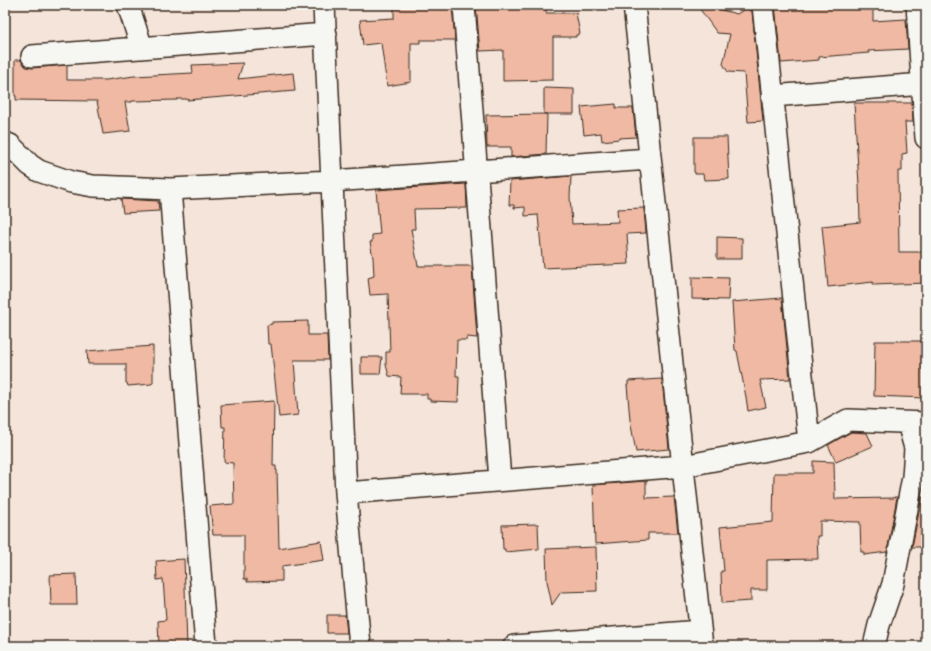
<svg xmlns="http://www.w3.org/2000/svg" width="931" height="651" viewBox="0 0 931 651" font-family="'Indie Flower',sans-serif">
<rect width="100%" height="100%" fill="#f4e4da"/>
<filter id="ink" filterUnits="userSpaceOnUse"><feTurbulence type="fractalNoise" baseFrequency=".025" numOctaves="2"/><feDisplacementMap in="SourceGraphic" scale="8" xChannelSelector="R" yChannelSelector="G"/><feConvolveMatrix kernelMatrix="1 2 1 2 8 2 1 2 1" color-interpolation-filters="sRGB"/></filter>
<g filter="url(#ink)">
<!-- building -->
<path fill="#efb9a3" stroke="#3b2a1e" d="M 394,5 L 452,5 L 455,40 L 420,40 L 420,43 L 411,43 L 411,82 L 387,86 L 381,43 L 363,45 L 360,20 L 394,18 Z
M 476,5 L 546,5 L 546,13 L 576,13 L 580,34 L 576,35 L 576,37 L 553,37 L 553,80 L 503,81 L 503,50 L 480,51 Z
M 697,5 L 702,5 L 737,14 L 745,9 L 752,11 L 763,121 L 748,122 L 744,73 L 728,72 L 723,64 L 730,34 L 717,33 Z
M 775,5 L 873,5 L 873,21 L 906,19 L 908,49 L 868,51 L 869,53 L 819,57 L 819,60 L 781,63 Z
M 15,60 L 21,60 L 26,67 L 32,68 L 67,65 L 67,80 L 106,80 L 134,76 L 193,73 L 192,65 L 243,63 L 238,79 L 293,73 L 295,91 L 187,100 L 187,99 L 177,99 L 177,100 L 132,101 L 132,102 L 125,102 L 130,131 L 103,134 L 97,101 L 16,100 L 16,96 L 15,96 Z
M 544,88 L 574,89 L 574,114 L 544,114 Z
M 854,103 L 912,103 L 913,122 L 905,122 L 907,153 L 902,154 L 902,171 L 898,171 L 899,252 L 926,252 L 926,283 L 873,285 L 873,282 L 828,287 L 822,226 L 860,222 L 859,185 Z
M 616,104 L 616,108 L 633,108 L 636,137 L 619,138 L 619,139 L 602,141 L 601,133 L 584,135 L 581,107 Z
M 547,114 L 546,154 L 511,157 L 511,147 L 487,147 L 486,115 Z
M 694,137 L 727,137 L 729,179 L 704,180 L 703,174 L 695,174 L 695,172 L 694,172 Z
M 571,176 L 570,197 L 572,224 L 618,222 L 617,209 L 644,208 L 646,233 L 627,234 L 629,264 L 543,268 L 538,215 L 525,216 L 525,207 L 514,208 L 514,205 L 509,205 L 510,181 Z
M 466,184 L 467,208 L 414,209 L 415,229 L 411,229 L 418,266 L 471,266 L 472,267 L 477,338 L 467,337 L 467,340 L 457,340 L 456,376 L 459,376 L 458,402 L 430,401 L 430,399 L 427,399 L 427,394 L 400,394 L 401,377 L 389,376 L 386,365 L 386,352 L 390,352 L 388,294 L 370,295 L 368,278 L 374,276 L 373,258 L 370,242 L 372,242 L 372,235 L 380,234 L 376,190 Z
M 121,199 L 158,201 L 159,211 L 123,213 Z
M 717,237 L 742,238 L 742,259 L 717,259 Z
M 692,277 L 729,278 L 728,300 L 692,299 Z
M 782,298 L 790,379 L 760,380 L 766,407 L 748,411 L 746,397 L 737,351 L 735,350 L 732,302 Z
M 308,321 L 308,335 L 327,335 L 328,360 L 294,360 L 298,415 L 279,417 L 271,344 L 268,344 L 267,325 L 272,324 L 272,322 Z
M 875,341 L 926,341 L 926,398 L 874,396 Z
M 153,346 L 153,383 L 151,384 L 128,386 L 127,383 L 126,383 L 126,364 L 88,364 L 87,351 Z
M 361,357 L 382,357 L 380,374 L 361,374 Z
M 662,379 L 669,449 L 636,452 L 630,420 L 627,385 L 628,385 L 628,381 Z
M 274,401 L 273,466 L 276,466 L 276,470 L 277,470 L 279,548 L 321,541 L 324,560 L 282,566 L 282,581 L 247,582 L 247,579 L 244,579 L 244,535 L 213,535 L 210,506 L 234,504 L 233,463 L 224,462 L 225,427 L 222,427 L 221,405 Z
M 851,432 L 867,433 L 873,446 L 836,462 L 828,445 Z
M 813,461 L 834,462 L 835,499 L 894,498 L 894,497 L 897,497 L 887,552 L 864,555 L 864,552 L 861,552 L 860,522 L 820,521 L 820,536 L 817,536 L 818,559 L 767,560 L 767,590 L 751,590 L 751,601 L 722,603 L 721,571 L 724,571 L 720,527 L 773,522 L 774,473 L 813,473 Z
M 646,481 L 646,498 L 674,497 L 678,533 L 648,533 L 648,540 L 595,544 L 593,485 Z
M 922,497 L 923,497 L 925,547 L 912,547 Z
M 538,524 L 539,549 L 505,552 L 505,549 L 503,549 L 502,525 Z
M 596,547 L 597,591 L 561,592 L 552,605 L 547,581 L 546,549 Z
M 184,559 L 187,646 L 159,646 L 158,621 L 166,620 L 163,579 L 157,580 L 156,561 Z
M 76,574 L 77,605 L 51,605 L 50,575 Z
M 327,615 L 345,615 L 347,633 L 327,633 Z"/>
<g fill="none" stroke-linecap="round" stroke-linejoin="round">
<!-- minor casing -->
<g stroke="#3b2a1e" stroke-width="24">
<path id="minor" d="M 128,5 L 142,48
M 324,5 L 346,493 L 360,646
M 464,5 L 500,480
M 634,5 L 702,646
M 763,5 L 809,442
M 917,5 L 926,138
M 32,56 L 326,34
M 772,96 L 923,84
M 5,143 L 10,145 L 30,165 L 39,171 L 71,182 L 93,186 L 170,189 L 332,181 L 650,159
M 170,189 L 206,646
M 346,493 L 683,466 L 809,442 L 848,420 L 926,423
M 514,646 L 700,631
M 874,646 L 879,625 L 893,584 L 913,477 L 915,448 L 908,423"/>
</g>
<!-- minor -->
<use href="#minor" stroke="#f6f6f2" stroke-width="21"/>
</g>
</g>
<!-- margin -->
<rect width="931" height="651" fill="none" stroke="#f6f6f2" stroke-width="20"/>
<rect x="10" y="10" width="911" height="631" fill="none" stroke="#3b2a1e" stroke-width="1.5" filter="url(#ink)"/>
</svg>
